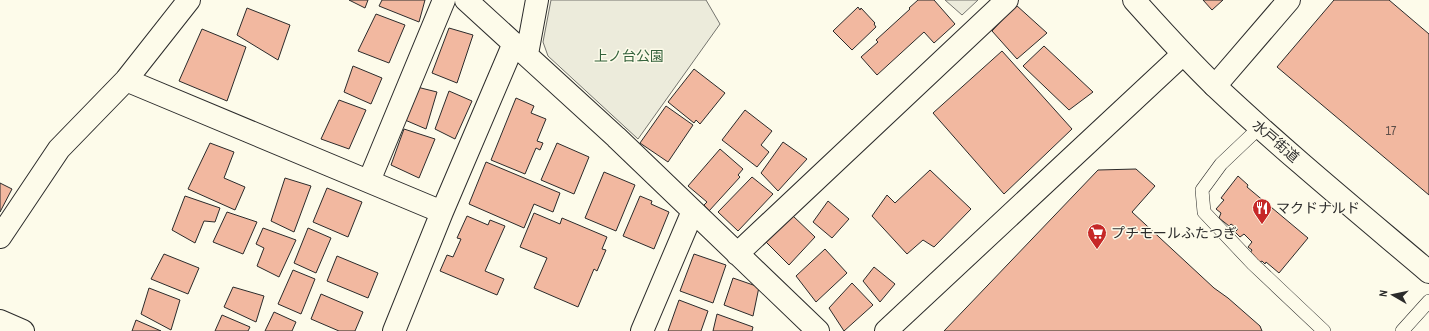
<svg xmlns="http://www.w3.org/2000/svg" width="1429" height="331" viewBox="0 0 1429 331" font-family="'Archivo Narrow','Noto Sans JP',sans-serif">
<rect width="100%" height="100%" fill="#fdfbea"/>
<!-- green -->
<path fill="#ecebdb" stroke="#74746e" d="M 551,0 L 706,0 L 720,24 L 638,139 L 548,56 L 543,42 Z
M 945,0 L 978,0 L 962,15 Z"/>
<!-- building -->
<path fill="#f2b8a0" stroke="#2b2b2b" d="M 349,0 L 368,0 L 365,8 Z
M 382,0 L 425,0 L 419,22 L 379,6 Z
M 918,0 L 934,0 L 955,24 L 934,43 L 924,32 L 877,75 L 861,57 L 878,42 L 876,40 L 910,9 L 909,8 Z
M 1203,0 L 1223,0 L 1212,10 Z
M 1334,0 L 1389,0 L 1429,34 L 1429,195 L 1277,67 Z
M 1016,5 L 1047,33 L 1017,59 L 992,31 Z
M 858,7 L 860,10 L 861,8 L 875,23 L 874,24 L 876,27 L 852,50 L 833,31 Z
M 247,8 L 290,25 L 278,60 L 237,35 Z
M 376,14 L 405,25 L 389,63 L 358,51 Z
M 449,28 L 473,35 L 457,83 L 432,73 Z
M 202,29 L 246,47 L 227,101 L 179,81 Z
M 1044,46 L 1093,92 L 1069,110 L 1023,66 Z
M 1002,51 L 1072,129 L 1004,194 L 933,113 Z
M 353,66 L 382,78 L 371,104 L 344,92 Z
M 694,69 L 725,93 L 700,124 L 696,120 L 694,123 L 668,102 Z
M 417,87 L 437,92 L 426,129 L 405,120 Z
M 449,91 L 472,101 L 455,139 L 435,129 Z
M 516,98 L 534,106 L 531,113 L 546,119 L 537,141 L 543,143 L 540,150 L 536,148 L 525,174 L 491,160 Z
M 339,100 L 366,110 L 349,149 L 321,139 Z
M 666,106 L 693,125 L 668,162 L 640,143 Z
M 745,110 L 772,131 L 761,145 L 769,152 L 757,167 L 722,140 Z
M 404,129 L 435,139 L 419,178 L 391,165 Z
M 783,142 L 807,159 L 778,191 L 761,173 Z
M 210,143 L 234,152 L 224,178 L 245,187 L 235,210 L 188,189 Z
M 557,143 L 589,157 L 574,194 L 541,180 Z
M 720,149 L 743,169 L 738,175 L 740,177 L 709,211 L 704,205 L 707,202 L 688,186 Z
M 486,162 L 560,193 L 553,212 L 534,204 L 524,228 L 469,204 Z
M 1136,169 L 1155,186 L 1132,212 L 1214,288 L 1228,298 L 1260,326 L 1262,331 L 944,331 L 1098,170 Z
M 930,170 L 971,209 L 934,247 L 923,240 L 907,254 L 872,216 L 887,195 L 895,203 Z
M 604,172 L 635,185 L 616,231 L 585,218 Z
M 1238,176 L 1248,185 L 1247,187 L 1308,238 L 1279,273 L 1266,262 L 1265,264 L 1262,261 L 1260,262 L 1250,253 L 1252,250 L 1248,247 L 1252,242 L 1244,234 L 1240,237 L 1235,232 L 1238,229 L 1231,224 L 1229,226 L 1219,218 L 1221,213 L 1216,209 L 1224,200 L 1221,198 Z
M 752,177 L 773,194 L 738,231 L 718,212 Z
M 285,178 L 311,186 L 294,232 L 271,221 Z
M 0,183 L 12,189 L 0,212 Z
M 327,188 L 362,202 L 348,237 L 313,222 Z
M 185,196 L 220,208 L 215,222 L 204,221 L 195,243 L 172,230 Z
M 640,196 L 652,201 L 651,204 L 669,212 L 654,249 L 623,236 Z
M 828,201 L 849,219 L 832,238 L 813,222 Z
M 227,212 L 257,222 L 243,254 L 213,242 Z
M 534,213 L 560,224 L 562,218 L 607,237 L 602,249 L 606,250 L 597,271 L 594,269 L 578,307 L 534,288 L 547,258 L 520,247 Z
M 792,215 L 815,237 L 789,265 L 766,242 Z
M 467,216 L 488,225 L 490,220 L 505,226 L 485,271 L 504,279 L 497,295 L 440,271 L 447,255 L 453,257 L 461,239 L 457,238 Z
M 263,228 L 296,240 L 279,277 L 257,266 L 264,248 L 256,244 Z
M 308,228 L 331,238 L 316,273 L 294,263 Z
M 825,249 L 847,273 L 816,302 L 796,276 Z
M 164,254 L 199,268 L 188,294 L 151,279 Z
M 694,254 L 726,265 L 713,303 L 680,291 Z
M 337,256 L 378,273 L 368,298 L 327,281 Z
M 874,267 L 895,284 L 880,302 L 863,281 Z
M 293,270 L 315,279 L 301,314 L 278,304 Z
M 733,278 L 759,287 L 753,316 L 724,305 Z
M 852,283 L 873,305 L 844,331 L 829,308 Z
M 233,287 L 264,296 L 256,322 L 224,307 Z
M 149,288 L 180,300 L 171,330 L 141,314 Z
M 321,294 L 363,312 L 355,331 L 339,331 L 311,319 Z
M 679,300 L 708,311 L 701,331 L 668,331 Z
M 274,312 L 296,322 L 292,331 L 265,331 Z
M 717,314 L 753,327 L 752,331 L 713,331 Z
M 222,315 L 250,327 L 248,331 L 215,331 Z
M 136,320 L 161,331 L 132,331 Z"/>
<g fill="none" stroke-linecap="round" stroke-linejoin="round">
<!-- lane casing -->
<g stroke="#2b2b2b" stroke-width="14">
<path id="lane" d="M 1260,127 L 1221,164 L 1202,190 L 1204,212 L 1253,264 L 1324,331
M 1402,331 L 1429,301"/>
</g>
<!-- street casing -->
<g stroke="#2b2b2b" stroke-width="24">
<path id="street" d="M 466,0 L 616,137 L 818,331
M 527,54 L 537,0
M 126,80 L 442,212
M 1215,86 L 1289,0
M 369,181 L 444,0
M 0,237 L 59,149 L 126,80 L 189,0
M 737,254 L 1007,0
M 0,321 L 23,331
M 394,331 L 442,212 L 514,43
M 642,331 L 693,211"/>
</g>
<!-- secondary casing -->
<g stroke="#2b2b2b" stroke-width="24">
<path id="secondary" d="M 886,331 L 1183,54"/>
</g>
<!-- highway casing -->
<g stroke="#2b2b2b" stroke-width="24">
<path id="highway" d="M 1134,0 C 1160,29 1187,59 1215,86 C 1284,151 1357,211 1429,272"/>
</g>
<!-- lane -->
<use href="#lane" stroke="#fdfbea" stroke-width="13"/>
<!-- street -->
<use href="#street" stroke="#fdfbea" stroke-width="22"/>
<!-- secondary -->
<use href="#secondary" stroke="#fdfbea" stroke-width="22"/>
<!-- highway -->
<use href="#highway" stroke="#fdfbea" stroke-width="22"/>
</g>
<!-- icons -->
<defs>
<g id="restaurant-pin" transform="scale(1)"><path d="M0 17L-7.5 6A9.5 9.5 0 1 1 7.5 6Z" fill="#c62828" stroke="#fdfbea"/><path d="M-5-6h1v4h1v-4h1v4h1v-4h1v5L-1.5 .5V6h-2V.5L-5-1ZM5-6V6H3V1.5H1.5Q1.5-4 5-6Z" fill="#fff"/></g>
<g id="supermarket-pin" transform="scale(1)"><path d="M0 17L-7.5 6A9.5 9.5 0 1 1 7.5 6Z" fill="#c62828" stroke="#fdfbea"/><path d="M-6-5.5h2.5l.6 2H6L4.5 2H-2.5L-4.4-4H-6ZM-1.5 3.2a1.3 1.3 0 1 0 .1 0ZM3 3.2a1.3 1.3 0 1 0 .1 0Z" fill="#fff"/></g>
</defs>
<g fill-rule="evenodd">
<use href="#restaurant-pin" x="1262" y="208"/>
<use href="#supermarket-pin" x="1097" y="233"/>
</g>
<g text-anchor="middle" stroke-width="3" stroke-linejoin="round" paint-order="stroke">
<!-- number labels -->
<g font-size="12" fill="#5d4e48">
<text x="1391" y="135">17</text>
</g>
<!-- park labels -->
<g font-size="14" fill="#34623c" stroke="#fdfbea">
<text x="629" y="61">上ノ台公園</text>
</g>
<!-- street labels -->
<g font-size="14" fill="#2b2b2b" stroke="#fdfbea">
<text transform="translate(1276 141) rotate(41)" y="5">水戸街道</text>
</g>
<!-- poi labels -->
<g font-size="14" fill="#2b2b2b" stroke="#fdfbea" text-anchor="start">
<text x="1276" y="213">マクドナルド</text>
<text x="1111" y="238">プチモールふたつぎ</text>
</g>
</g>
<!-- north arrow -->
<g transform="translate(1393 295) rotate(279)" stroke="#fdfbea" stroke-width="3" paint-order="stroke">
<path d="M0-3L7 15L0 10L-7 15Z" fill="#2b2b2b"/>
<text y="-6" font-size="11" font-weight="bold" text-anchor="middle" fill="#2b2b2b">N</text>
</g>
</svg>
